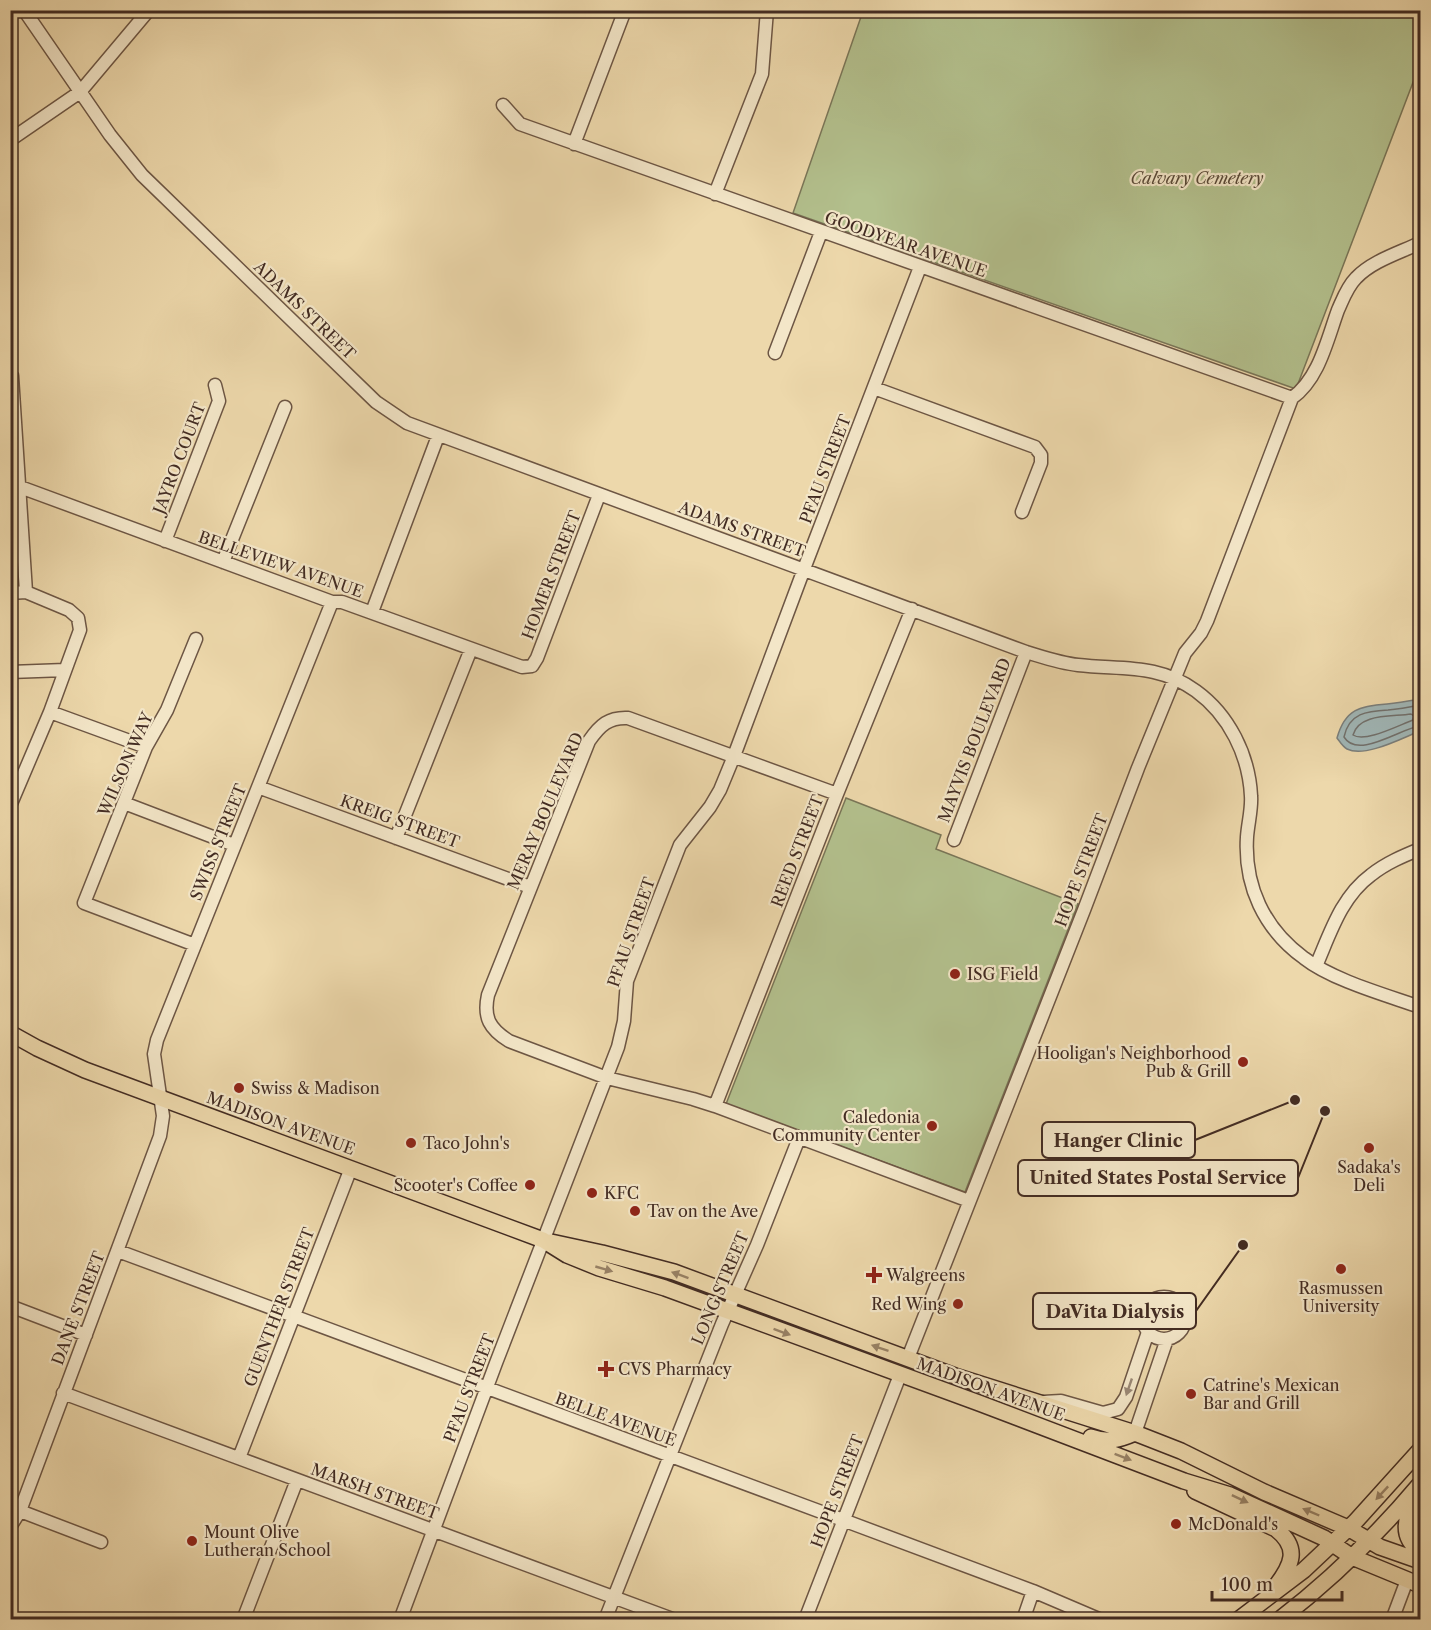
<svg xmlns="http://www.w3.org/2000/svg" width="1431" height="1630" viewBox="0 0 1431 1630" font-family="'Libre Caslon Text',serif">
<rect width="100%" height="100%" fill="#edd8ab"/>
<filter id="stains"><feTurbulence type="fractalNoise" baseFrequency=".00333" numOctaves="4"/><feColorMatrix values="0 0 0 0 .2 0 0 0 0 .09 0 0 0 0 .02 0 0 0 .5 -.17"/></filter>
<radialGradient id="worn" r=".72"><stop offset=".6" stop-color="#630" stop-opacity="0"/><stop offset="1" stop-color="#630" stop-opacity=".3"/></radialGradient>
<!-- green -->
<path fill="#b3c08d" stroke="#7a7658" stroke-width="1.5" d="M 863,11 L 1420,11 L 1420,64 L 1296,389 L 793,213 Z
M 846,798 L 941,835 L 936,849 L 1078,904 L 965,1192 L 726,1104 Z"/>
<!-- water -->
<path fill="#a0b6b6" stroke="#7a7e7b" stroke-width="1.5" d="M 1420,699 L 1420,731 C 1402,738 1365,758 1347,749 C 1343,747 1340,742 1337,738 C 1345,709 1360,706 1387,704 C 1398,703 1409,701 1420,699 Z"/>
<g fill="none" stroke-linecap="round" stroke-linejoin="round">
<!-- shore -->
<path stroke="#71706c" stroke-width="1.5" d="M 1420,705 C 1410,707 1399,709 1388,710 C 1367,711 1349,713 1344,737 C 1358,760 1401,728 1420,726
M 1411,714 L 1414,716 L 1413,720 C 1399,725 1365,743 1353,735 C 1359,713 1392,717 1411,714 Z"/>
<!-- minor casing -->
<g stroke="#6d5644" stroke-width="15">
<path id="minor" d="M 24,10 L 110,135 L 142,175 L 376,402 L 407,423 L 1026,652 C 1043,657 1060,663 1078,665 C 1121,670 1158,663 1196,691 C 1229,715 1249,755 1251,796 C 1252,809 1248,823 1247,837 C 1244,886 1264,929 1304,958 C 1332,980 1386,995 1420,1007
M 503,105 L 520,124 L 1292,398 C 1319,379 1327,340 1338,310 C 1343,299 1347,287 1356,278 C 1372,261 1399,253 1420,243
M 10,140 L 80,92 L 149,10
M 574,144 L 625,10
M 715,194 L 762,74 L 767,10
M 775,353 L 821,232
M 12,376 L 26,592
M 874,388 L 1035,447 L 1041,455 L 1041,463 L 1022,512
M 20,487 L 332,602 L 342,602 L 522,667 L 532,666 L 537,658 L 599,495
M 165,541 L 219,401 L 215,385
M 223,562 L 285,407
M 10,593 L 26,592 L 69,610 L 78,618 L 80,630 L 50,712 L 10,806
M 372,612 L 438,436
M 10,672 L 65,670
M 50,712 L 146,747
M 258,787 L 530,887
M 837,794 L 628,718 C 609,717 600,725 589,741 L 488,995 C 483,1018 490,1029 509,1041 L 607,1078 L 693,1099 L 715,1106 L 969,1201
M 124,803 L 234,845
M 396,838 L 471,649
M 954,840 L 1026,652
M 195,945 L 84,903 L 146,747 L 167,710 L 196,639
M 1316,966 C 1330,934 1341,897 1371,875 C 1386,863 1403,856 1420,849
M 715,1106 L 837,794 L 912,609
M 118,1251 L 843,1520 L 1033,1591 L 1101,1620
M1143 1318a21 21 0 1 1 42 0a21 21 0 1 1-42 0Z
M 10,1306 L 86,1335
M 908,1358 L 1084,910 L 1138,768 L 1185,653 L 1201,633 L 1207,621 L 1292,398
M 63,1393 L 675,1620
M 1043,1402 L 1061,1401 L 1103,1413 L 1118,1409 L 1126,1397 L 1148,1332
M 1135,1433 L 1167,1339
M 239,1458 L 351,1168
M 20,1511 L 101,1542
M 10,1527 L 20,1511 L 160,1136 L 163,1116 L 154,1054 L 157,1040 L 332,602
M 243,1620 L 297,1480
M 400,1620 L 496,1363 L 618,1047 L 624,1021 L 627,981 L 680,845 L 710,807 L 720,790 L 734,756 L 807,561 L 920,267
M 605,1620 L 722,1324 L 757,1245 L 799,1138
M 805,1620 L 900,1375
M 1023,1620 L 1033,1591
M 1392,1620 L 1407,1580"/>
</g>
<!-- major casing -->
<g stroke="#422b22" stroke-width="18">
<path id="major" d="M 10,1033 L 37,1048 L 85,1070 L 543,1240 L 567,1255 L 599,1268 L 665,1288 L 979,1403 L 1184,1481 L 1230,1495 L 1324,1538 L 1352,1557 L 1420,1585
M 551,1242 L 602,1253 L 674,1272 L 955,1376 L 1135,1433 L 1181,1451 L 1264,1492 L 1348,1528 L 1380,1547 L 1420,1561
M 1091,1437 C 1108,1443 1119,1440 1135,1433
M 1195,1491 L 1276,1529 C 1300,1548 1292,1565 1276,1586
M 1415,1499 C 1405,1518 1400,1537 1420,1551
M 1238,1620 L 1304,1570 L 1355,1522 L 1420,1450
M 1279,1620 C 1331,1580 1378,1534 1420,1484"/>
</g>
<!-- minor -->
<use href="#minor" stroke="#f3e6c8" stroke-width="12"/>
<!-- major -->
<use href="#major" stroke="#edd8ab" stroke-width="15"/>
</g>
<!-- one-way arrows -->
<defs><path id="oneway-solid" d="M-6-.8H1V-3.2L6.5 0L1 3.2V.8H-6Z" transform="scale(1.5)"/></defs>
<g fill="#988266">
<use href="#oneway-solid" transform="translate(604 1269) rotate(16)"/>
<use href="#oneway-solid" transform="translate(680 1275) rotate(-160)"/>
<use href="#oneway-solid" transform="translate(782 1332) rotate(20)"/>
<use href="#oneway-solid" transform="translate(880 1348) rotate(-161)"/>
<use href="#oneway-solid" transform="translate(1123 1457) rotate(21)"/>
<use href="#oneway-solid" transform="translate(1382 1493) rotate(133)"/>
<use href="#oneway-solid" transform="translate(1240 1499) rotate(25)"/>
<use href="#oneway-solid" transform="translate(1311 1512) rotate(-157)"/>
</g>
<use fill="#9a8875" href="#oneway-solid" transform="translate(1129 1387) rotate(109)"/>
<!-- markers -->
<g fill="#8f2418" stroke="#f3e6c8" stroke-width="2">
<circle cx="955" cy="974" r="6"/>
<circle cx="1243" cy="1062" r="6"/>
<circle cx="239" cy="1088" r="6"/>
<circle cx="932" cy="1126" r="6"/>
<circle cx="411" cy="1143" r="6"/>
<circle cx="1369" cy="1148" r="6"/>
<circle cx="530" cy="1185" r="6"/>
<circle cx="592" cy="1193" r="6"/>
<circle cx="635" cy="1211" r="6"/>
<circle cx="1341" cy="1269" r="6"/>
<path d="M871 1266h6v6h6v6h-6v6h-6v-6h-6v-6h6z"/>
<circle cx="958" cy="1304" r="6"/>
<path d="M603 1360h6v6h6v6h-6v6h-6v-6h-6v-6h6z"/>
<circle cx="1191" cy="1394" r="6"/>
<circle cx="1176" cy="1524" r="6"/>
<circle cx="192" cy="1541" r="6"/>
</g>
<g text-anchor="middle" stroke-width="4.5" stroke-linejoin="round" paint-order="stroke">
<!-- park labels -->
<g font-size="16" font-style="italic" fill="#594937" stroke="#f3e6c8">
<text x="1197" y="184">Calvary Cemetery</text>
</g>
<!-- street labels -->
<g font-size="16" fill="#422b22" stroke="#f3e6c8">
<text transform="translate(906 244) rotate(19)" y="6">GOODYEAR AVENUE</text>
<text transform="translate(305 310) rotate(44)" y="6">ADAMS STREET</text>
<text transform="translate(179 458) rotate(-69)" y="6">JAYRO COURT</text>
<text transform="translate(825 469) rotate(-69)" y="6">PFAU STREET</text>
<text transform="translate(742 529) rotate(20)" y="6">ADAMS STREET</text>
<text transform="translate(281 564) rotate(19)" y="6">BELLEVIEW AVENUE</text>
<text transform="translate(551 575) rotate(-69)" y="6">HOMER STREET</text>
<text transform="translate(974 740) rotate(-69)" y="6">MAYVIS BOULEVARD</text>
<text transform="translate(125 764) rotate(-66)" y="6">WILSON WAY</text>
<text transform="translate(545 811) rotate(-67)" y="6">MERAY BOULEVARD</text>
<text transform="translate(400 821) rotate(20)" y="6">KREIG STREET</text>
<text transform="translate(218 842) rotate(-68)" y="6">SWISS STREET</text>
<text transform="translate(797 851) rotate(-69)" y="6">REED STREET</text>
<text transform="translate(1081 870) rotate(-69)" y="6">HOPE STREET</text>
<text transform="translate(631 932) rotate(-71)" y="6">PFAU STREET</text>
<text transform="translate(281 1123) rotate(20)" y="6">MADISON AVENUE</text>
<text transform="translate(720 1288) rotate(-67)" y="6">LONG STREET</text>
<text transform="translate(279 1307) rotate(-69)" y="6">GUENTHER STREET</text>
<text transform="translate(78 1308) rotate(-69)" y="6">DANE STREET</text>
<text transform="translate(469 1388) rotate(-69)" y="6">PFAU STREET</text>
<text transform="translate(991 1389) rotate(20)" y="6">MADISON AVENUE</text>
<text transform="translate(616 1419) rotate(20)" y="6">BELLE AVENUE</text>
<text transform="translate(375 1491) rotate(20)" y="6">MARSH STREET</text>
<text transform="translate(837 1491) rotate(-69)" y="6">HOPE STREET</text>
</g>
<!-- poi labels -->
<g font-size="16" fill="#422b22" stroke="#f3e6c8" text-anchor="start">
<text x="967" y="980">ISG Field</text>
<text x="1231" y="1059" text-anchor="end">Hooligan's Neighborhood<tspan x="1231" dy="18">Pub &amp; Grill</tspan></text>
<text x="251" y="1094">Swiss &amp; Madison</text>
<text x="920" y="1123" text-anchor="end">Caledonia<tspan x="920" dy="18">Community Center</tspan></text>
<text x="423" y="1149">Taco John's</text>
<text x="1369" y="1173" text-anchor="middle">Sadaka's<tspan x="1369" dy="18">Deli</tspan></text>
<text x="518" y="1191" text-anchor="end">Scooter's Coffee</text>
<text x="604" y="1199">KFC</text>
<text x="647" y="1217">Tav on the Ave</text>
<text x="886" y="1281">Walgreens</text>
<text x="1341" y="1294" text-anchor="middle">Rasmussen<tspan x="1341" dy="18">University</tspan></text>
<text x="946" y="1310" text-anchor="end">Red Wing</text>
<text x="618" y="1375">CVS Pharmacy</text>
<text x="1203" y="1391">Catrine's Mexican<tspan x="1203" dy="18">Bar and Grill</tspan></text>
<text x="1188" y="1530">McDonald's</text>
<text x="204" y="1538">Mount Olive<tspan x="204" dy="18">Lutheran School</tspan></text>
</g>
</g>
<!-- callouts -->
<path fill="none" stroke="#422b22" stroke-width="2" d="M1295 1100L1195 1140M1325 1111L1298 1178M1243 1245L1196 1311"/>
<g fill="#422b22" stroke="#f3e6c8" stroke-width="2">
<circle cx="1295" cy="1100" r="6"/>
<circle cx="1325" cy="1111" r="6"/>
<circle cx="1243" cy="1245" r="6"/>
</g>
<g fill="#f3e6c8" stroke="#422b22" stroke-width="2">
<rect x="1042" y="1122" width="153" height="36" rx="6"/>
<rect x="1018" y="1160" width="280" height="36" rx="6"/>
<rect x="1033" y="1293" width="163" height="36" rx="6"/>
</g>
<g font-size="18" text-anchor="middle" font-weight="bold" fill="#422b22">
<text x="1118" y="1147">Hanger Clinic</text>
<text x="1158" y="1184">United States Postal Service</text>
<text x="1115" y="1318">DaVita Dialysis</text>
</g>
<!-- margin -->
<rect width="1431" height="1630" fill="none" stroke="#edd8ab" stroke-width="36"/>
<rect x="12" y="12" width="1407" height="1606" fill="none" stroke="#422b22" stroke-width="3"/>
<rect x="18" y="18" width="1395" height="1594" fill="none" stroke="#422b22" stroke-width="1.5"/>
<!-- scale -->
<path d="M1212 1591v9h130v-9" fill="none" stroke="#422b22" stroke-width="3"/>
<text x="1221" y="1591" font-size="18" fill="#422b22" stroke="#f3e6c8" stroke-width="4.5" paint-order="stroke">100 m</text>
<rect width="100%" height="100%" filter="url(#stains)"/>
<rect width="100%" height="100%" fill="url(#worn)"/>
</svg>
